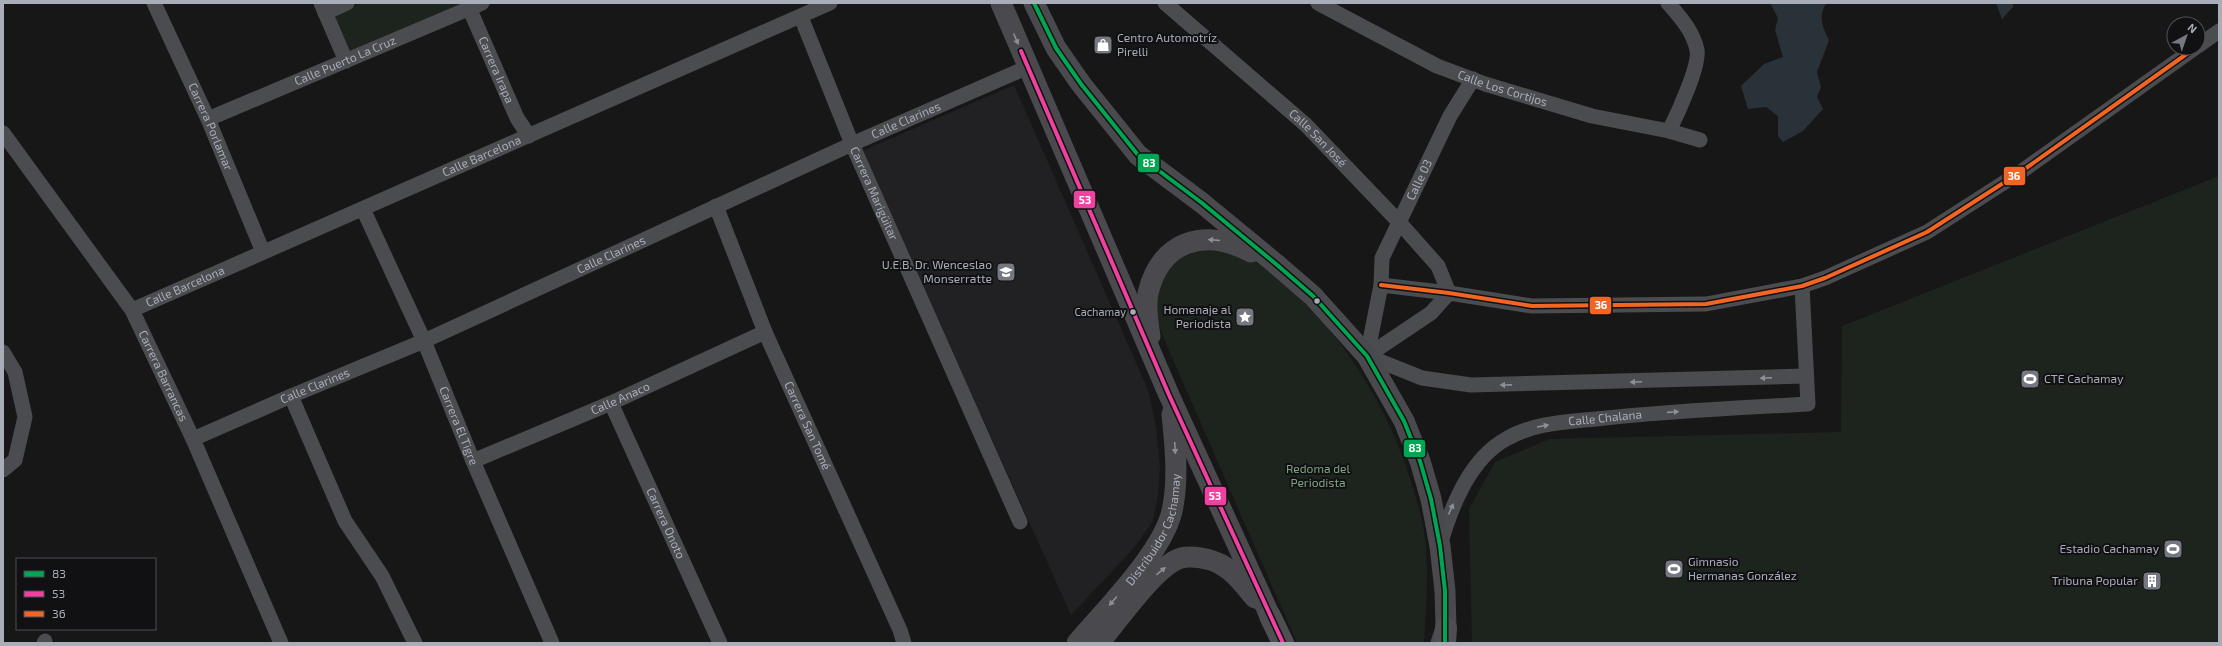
<svg xmlns="http://www.w3.org/2000/svg" width="2222" height="646" viewBox="0 0 2222 646" font-family="'Exo 2',sans-serif">
<rect width="100%" height="100%" fill="#171717"/>
<!-- built -->
<path fill="#212123" d="M 1014,85 L 1149,392 L 1156,428 L 1160,466 L 1158,495 L 1153,521 L 1134,548 L 1071,615 L 862,151 Z"/>
<!-- green -->
<path fill="#1d241e" d="M 360,3 L 460,3 L 462,7 L 350,54 L 331,17 Z
M 2219,176 L 2219,643 L 1472,643 L 1469,509 L 1495,462 L 1550,439 L 1841,432 L 1842,326 Z
M 1184,250 C 1201,250 1221,247 1238,250 C 1253,252 1284,282 1295,293 C 1358,353 1401,432 1421,517 C 1431,557 1426,602 1424,643 L 1297,643 L 1167,346 L 1147,294 Z"/>
<!-- water -->
<path fill="#2a3239" d="M 1770,3 L 1827,3 C 1817,15 1823,28 1829,40 L 1817,72 L 1821,87 L 1817,97 L 1823,109 L 1803,131 L 1783,142 L 1778,136 L 1778,116 L 1766,107 L 1748,109 L 1741,86 L 1764,64 L 1783,57 L 1775,30 L 1778,18 Z
M 1996,3 L 2013,3 L 2013,7 L 2002,19 Z"/>
<g fill="none" stroke-linecap="round" stroke-linejoin="round">
<!-- street -->
<g stroke="#4b4c50" stroke-width="15">
<path id="s1" d="M 154,3 L 208,119 L 263,252"/>
<path d="M 321,3 L 346,61"/>
<path id="s2" d="M 467,3 L 517,118 L 529,136"/>
<path id="s3" d="M 1165,3 L 1306,125 L 1399,222 L 1438,266 L 1449,293 L 1431,313 L 1367,356"/>
<path id="s4" d="M 1318,3 L 1437,66 L 1485,84 L 1592,116 L 1669,131 L 1700,140"/>
<path d="M 1668,3 C 1680,17 1693,31 1697,50 C 1700,66 1677,115 1669,131"/>
<path d="M 325,13 L 347,3"/>
<path id="s5" d="M 801,17 L 852,144 L 1020,522"/>
<path d="M 2198,46 L 2219,31"/>
<path id="s6" d="M 208,119 L 482,3"/>
<path id="s7" d="M 3,133 L 132,310 L 193,439 L 281,643"/>
<path id="s8" d="M 716,206 L 765,332 L 900,630 L 904,643"/>
<path id="s9" d="M 363,209 L 424,341 L 473,461 L 552,643"/>
<path d="M 1381,285 L 1449,293 L 1532,306 L 1706,304 L 1802,286 L 1825,278 L 1927,232 L 2022,171 L 2195,48"/>
<path id="s10" d="M 132,310 L 830,3"/>
<path d="M 3,352 L 15,372 L 25,417 L 15,460 L 3,470"/>
<path d="M 1367,356 L 1422,378 L 1471,385 L 1805,376"/>
<path id="s11" d="M 1367,356 L 1381,285 L 1382,258 L 1450,116 L 1473,79"/>
<path d="M 291,396 L 345,521 L 382,576 L 415,643"/>
<path id="s12" d="M 611,403 L 720,643"/>
<path id="s13" d="M 193,439 L 291,396 L 424,341 L 852,144 L 1028,67"/>
<path id="s14" d="M 473,461 L 611,403 L 765,332"/>
<path id="s15" d="M 1441,542 C 1452,505 1470,459 1506,439 C 1533,423 1566,422 1596,419 C 1667,411 1737,408 1808,404 L 1802,286"/>
<path d="M 44,643 L 45,641"/>
</g>
<!-- secondary -->
<g stroke="#4a4a4e" stroke-width="21">
<path d="M 1001,3 L 1169,395 L 1270,616"/>
<path d="M 1034,3 L 1056,48 L 1081,84 L 1138,155 L 1202,203 L 1276,264 L 1313,296 L 1367,356 L 1404,421 L 1420,461 L 1431,499 L 1440,546 L 1445,591 L 1446,628 L 1441,643"/>
<path d="M 1150,336 C 1148,323 1145,306 1148,293 C 1161,239 1206,228 1251,252"/>
<path id="s16" d="M 1077,643 C 1105,610 1163,552 1172,511 C 1179,480 1175,445 1172,414"/>
<path d="M 1099,643 C 1118,621 1155,566 1181,558 C 1192,555 1211,559 1220,564 C 1234,571 1245,586 1255,598"/>
</g>
<!-- primary -->
<path stroke="#4d4f52" stroke-width="22" d="M 1270,616 L 1283,643
M 1445,643 L 1446,628"/>
<!-- bus-1 casing -->
<g stroke="#111113" stroke-width="7">
<path id="bus-1" d="M 1034,3 L 1056,48 L 1081,84 L 1138,155 L 1202,203 L 1276,264 L 1313,296 L 1367,356 L 1404,421 L 1420,461 L 1431,499 L 1440,546 L 1445,591 L 1445,643"/>
</g>
<!-- bus-2 casing -->
<g stroke="#111113" stroke-width="7">
<path id="bus-2" d="M 1021,51 L 1169,395 L 1283,643"/>
</g>
<!-- bus-3 casing -->
<g stroke="#111113" stroke-width="7">
<path id="bus-3" d="M 1381,285 L 1449,293 L 1532,306 L 1706,304 L 1802,286 L 1825,278 L 1927,232 L 2022,171 L 2195,48"/>
</g>
<!-- bus-1 -->
<use href="#bus-1" stroke="#00a651" stroke-width="4"/>
<!-- bus-2 -->
<use href="#bus-2" stroke="#f240a1" stroke-width="4"/>
<!-- bus-3 -->
<use href="#bus-3" stroke="#f26522" stroke-width="4"/>
</g>
<!-- one-way arrows -->
<defs><path id="oneway-solid" d="M-6-.8H1V-3.2L6.5 0L1 3.2V.8H-6Z"/></defs>
<g fill="#8c8f98">
<use href="#oneway-solid" transform="translate(1016 39) rotate(67)"/>
<use href="#oneway-solid" transform="translate(1214 240) rotate(-175)"/>
<use href="#oneway-solid" transform="translate(1175 448) rotate(87)"/>
<use href="#oneway-solid" transform="translate(1161 571) rotate(-39)"/>
<use href="#oneway-solid" transform="translate(1113 601) rotate(130)"/>
</g>
<g fill="#8c9099">
<use href="#oneway-solid" transform="translate(1766 378) rotate(178)"/>
<use href="#oneway-solid" transform="translate(1636 382) rotate(178)"/>
<use href="#oneway-solid" transform="translate(1506 385) rotate(179)"/>
<use href="#oneway-solid" transform="translate(1673 412) rotate(-4)"/>
<use href="#oneway-solid" transform="translate(1543 426) rotate(-10)"/>
<use href="#oneway-solid" transform="translate(1451 509) rotate(-66)"/>
</g>
<!-- icons -->
<defs>
<g id="shop-square" transform="scale(1)"><rect x="-9" y="-9" width="18" height="18" rx="4" fill="#757880" stroke="#111113"/><path d="M-5-2.5h2.3a2.7 3.5 0 0 1 5.4 0H5L5.5 6h-11ZM-1.5-2.5h3a1.5 2.3 0 0 0-3 0Z" fill="#fff"/></g>
<g id="school-square" transform="scale(1)"><rect x="-9" y="-9" width="18" height="18" rx="4" fill="#757880" stroke="#111113"/><path d="M0-5L7-2L0 1L-7-2ZM-4 1L0 2.5L4 1V4Q0 6-4 4Z" fill="#fff"/></g>
<g id="sight-square" transform="scale(1)"><rect x="-9" y="-9" width="18" height="18" rx="4" fill="#757880" stroke="#111113"/><path d="M0-6L1.8-2.2L6-1.7L2.9 1.2L3.7 5.4L0 3.3L-3.7 5.4L-2.9 1.2L-6-1.7L-1.8-2.2Z" fill="#fff"/></g>
<g id="stadium-square" transform="scale(1)"><rect x="-9" y="-9" width="18" height="18" rx="4" fill="#757880" stroke="#111113"/><path d="M0-5a6.5 5 0 1 0 0 10a6.5 5 0 1 0 0-10ZM-3.5-1.8h7v3.6h-7Z" fill="#fff"/></g>
<g id="building-square" transform="scale(1)"><rect x="-9" y="-9" width="18" height="18" rx="4" fill="#757880" stroke="#111113"/><path d="M-4-6H4V6H1V3H-1V6H-4ZM-2.5-4.3h1.7v1.8h-1.7ZM.8-4.3h1.7v1.8H.8ZM-2.5-1h1.7V.8h-1.7ZM.8-1h1.7V.8H.8Z" fill="#fff"/></g>
</defs>
<g fill-rule="evenodd">
<use href="#shop-square" x="1103" y="45"/>
<use href="#school-square" x="1006" y="272"/>
<use href="#sight-square" x="1245" y="317"/>
<use href="#stadium-square" x="2030" y="379"/>
<use href="#stadium-square" x="2173" y="549"/>
<use href="#stadium-square" x="1674" y="569"/>
<use href="#building-square" x="2152" y="581"/>
</g>
<!-- markers -->
<g fill="#a8adb8" stroke="#111113" stroke-width="1.5">
<circle cx="1317" cy="301" r="3.5"/>
<circle cx="1133" cy="312" r="3.5"/>
</g>
<g text-anchor="middle" stroke-width="4" stroke-linejoin="round" paint-order="stroke">
<!-- bus labels -->
<g font-size="11" fill="#a8adb8" stroke="#111113" text-anchor="end">
<text x="1126" y="316">Cachamay</text>
</g>
<!-- poi labels -->
<g font-size="12" fill="#a8adb8" stroke="#111113" text-anchor="end">
<text x="1117" y="42" text-anchor="start">Centro Automotríz<tspan x="1117" dy="14">Pirelli</tspan></text>
<text x="992" y="269">U.E.B. Dr. Wenceslao<tspan x="992" dy="14">Monserratte</tspan></text>
<text x="1231" y="314">Homenaje al<tspan x="1231" dy="14">Periodista</tspan></text>
<text x="2044" y="383" text-anchor="start">CTE Cachamay</text>
<text x="2159" y="553">Estadio Cachamay</text>
<text x="1688" y="566" text-anchor="start">Gimnasio<tspan x="1688" dy="14">Hermanas González</tspan></text>
<text x="2138" y="585">Tribuna Popular</text>
</g>
<!-- street labels -->
<g font-size="12" fill="#a8adb8" stroke="#111113">
<text dy="4" stroke="none"><textPath href="#s6" startOffset="149">Calle Puerto La Cruz</textPath></text>
<text dy="4" stroke="none"><textPath href="#s2" startOffset="73">Carrera Irapa</textPath></text>
<text dy="4" stroke="none"><textPath href="#s4" startOffset="204">Calle Los Cortijos</textPath></text>
<text dy="4" stroke="none"><textPath href="#s13" startOffset="781">Calle Clarines</textPath></text>
<text dy="4" stroke="none"><textPath href="#s1" startOffset="136">Carrera Porlamar</textPath></text>
<text dy="4" stroke="none"><textPath href="#s3" startOffset="204">Calle San José</textPath></text>
<text dy="4" stroke="none"><textPath href="#s10" startOffset="382">Calle Barcelona</textPath></text>
<text dy="4" stroke="none"><textPath href="#s11" startOffset="186">Calle 03</textPath></text>
<text dy="4" stroke="none"><textPath href="#s5" startOffset="191">Carrera Marigüitar</textPath></text>
<text dy="4" stroke="none"><textPath href="#s13" startOffset="457">Calle Clarines</textPath></text>
<text dy="4" stroke="none"><textPath href="#s10" startOffset="58">Calle Barcelona</textPath></text>
<text dy="4" stroke="none"><textPath href="#s7" startOffset="292">Carrera Barrancas</textPath></text>
<text dy="4" stroke="none"><textPath href="#s13" startOffset="133">Calle Clarines</textPath></text>
<text dy="4" stroke="none"><textPath href="#s14" startOffset="160">Calle Anaco</textPath></text>
<text dy="4" stroke="none"><textPath href="#s15" startOffset="227">Calle Chalana</textPath></text>
<text dy="4" stroke="none"><textPath href="#s9" startOffset="237">Carrera El Tigre</textPath></text>
<text dy="4" stroke="none"><textPath href="#s8" startOffset="238">Carrera San Tomé</textPath></text>
<text dy="4" stroke="none"><textPath href="#s12" startOffset="132">Carrera Onoto</textPath></text>
<text dy="4" stroke="none"><textPath href="#s16" startOffset="140">Distribuidor Cachamay</textPath></text>
</g>
<!-- park labels -->
<g font-size="12" fill="#7fa381" stroke="#111113">
<text x="1318" y="473">Redoma del<tspan x="1318" dy="14">Periodista</tspan></text>
</g>
</g>
<g stroke="#111113" stroke-width="1.5">
<rect x="1137" y="153" width="23" height="20" rx="4" fill="#00a651"/>
<rect x="2003" y="166" width="23" height="20" rx="4" fill="#f26522"/>
<rect x="1073" y="190" width="23" height="19" rx="4" fill="#f240a1"/>
<rect x="1589" y="296" width="23" height="19" rx="4" fill="#f26522"/>
<rect x="1403" y="439" width="23" height="19" rx="4" fill="#00a651"/>
<rect x="1204" y="486" width="23" height="20" rx="4" fill="#f240a1"/>
</g>
<g font-size="11" text-anchor="middle" font-weight="bold" fill="#fff">
<text x="1149" y="167">83</text>
<text x="2014" y="180">36</text>
<text x="1085" y="204">53</text>
<text x="1601" y="309">36</text>
<text x="1415" y="452">83</text>
<text x="1215" y="500">53</text>
</g>
<!-- border -->
<rect width="2222" height="646" fill="none" stroke="#a8adb8" stroke-width="8"/>
<!-- legend -->
<rect x="16" y="558" width="140" height="72" fill="#111113" stroke="#4d4f55"/>
<rect x="24" y="571" width="20" height="6" fill="#00a651" stroke="#4d4f55"/>
<text x="52" y="578" font-size="12" fill="#a8adb8">83</text>
<rect x="24" y="591" width="20" height="6" fill="#f240a1" stroke="#4d4f55"/>
<text x="52" y="598" font-size="12" fill="#a8adb8">53</text>
<rect x="24" y="611" width="20" height="6" fill="#f26522" stroke="#4d4f55"/>
<text x="52" y="618" font-size="12" fill="#a8adb8">36</text>
<!-- north arrow -->
<g transform="translate(2186 36) rotate(40)"><circle r="19" fill="#111113" stroke="#4d4f55"/>
<path d="M0-3L7 15L0 10L-7 15Z" fill="#757880"/>
<text y="-6" font-size="11" font-weight="bold" text-anchor="middle" fill="#a8adb8">N</text>
</g>
</svg>
